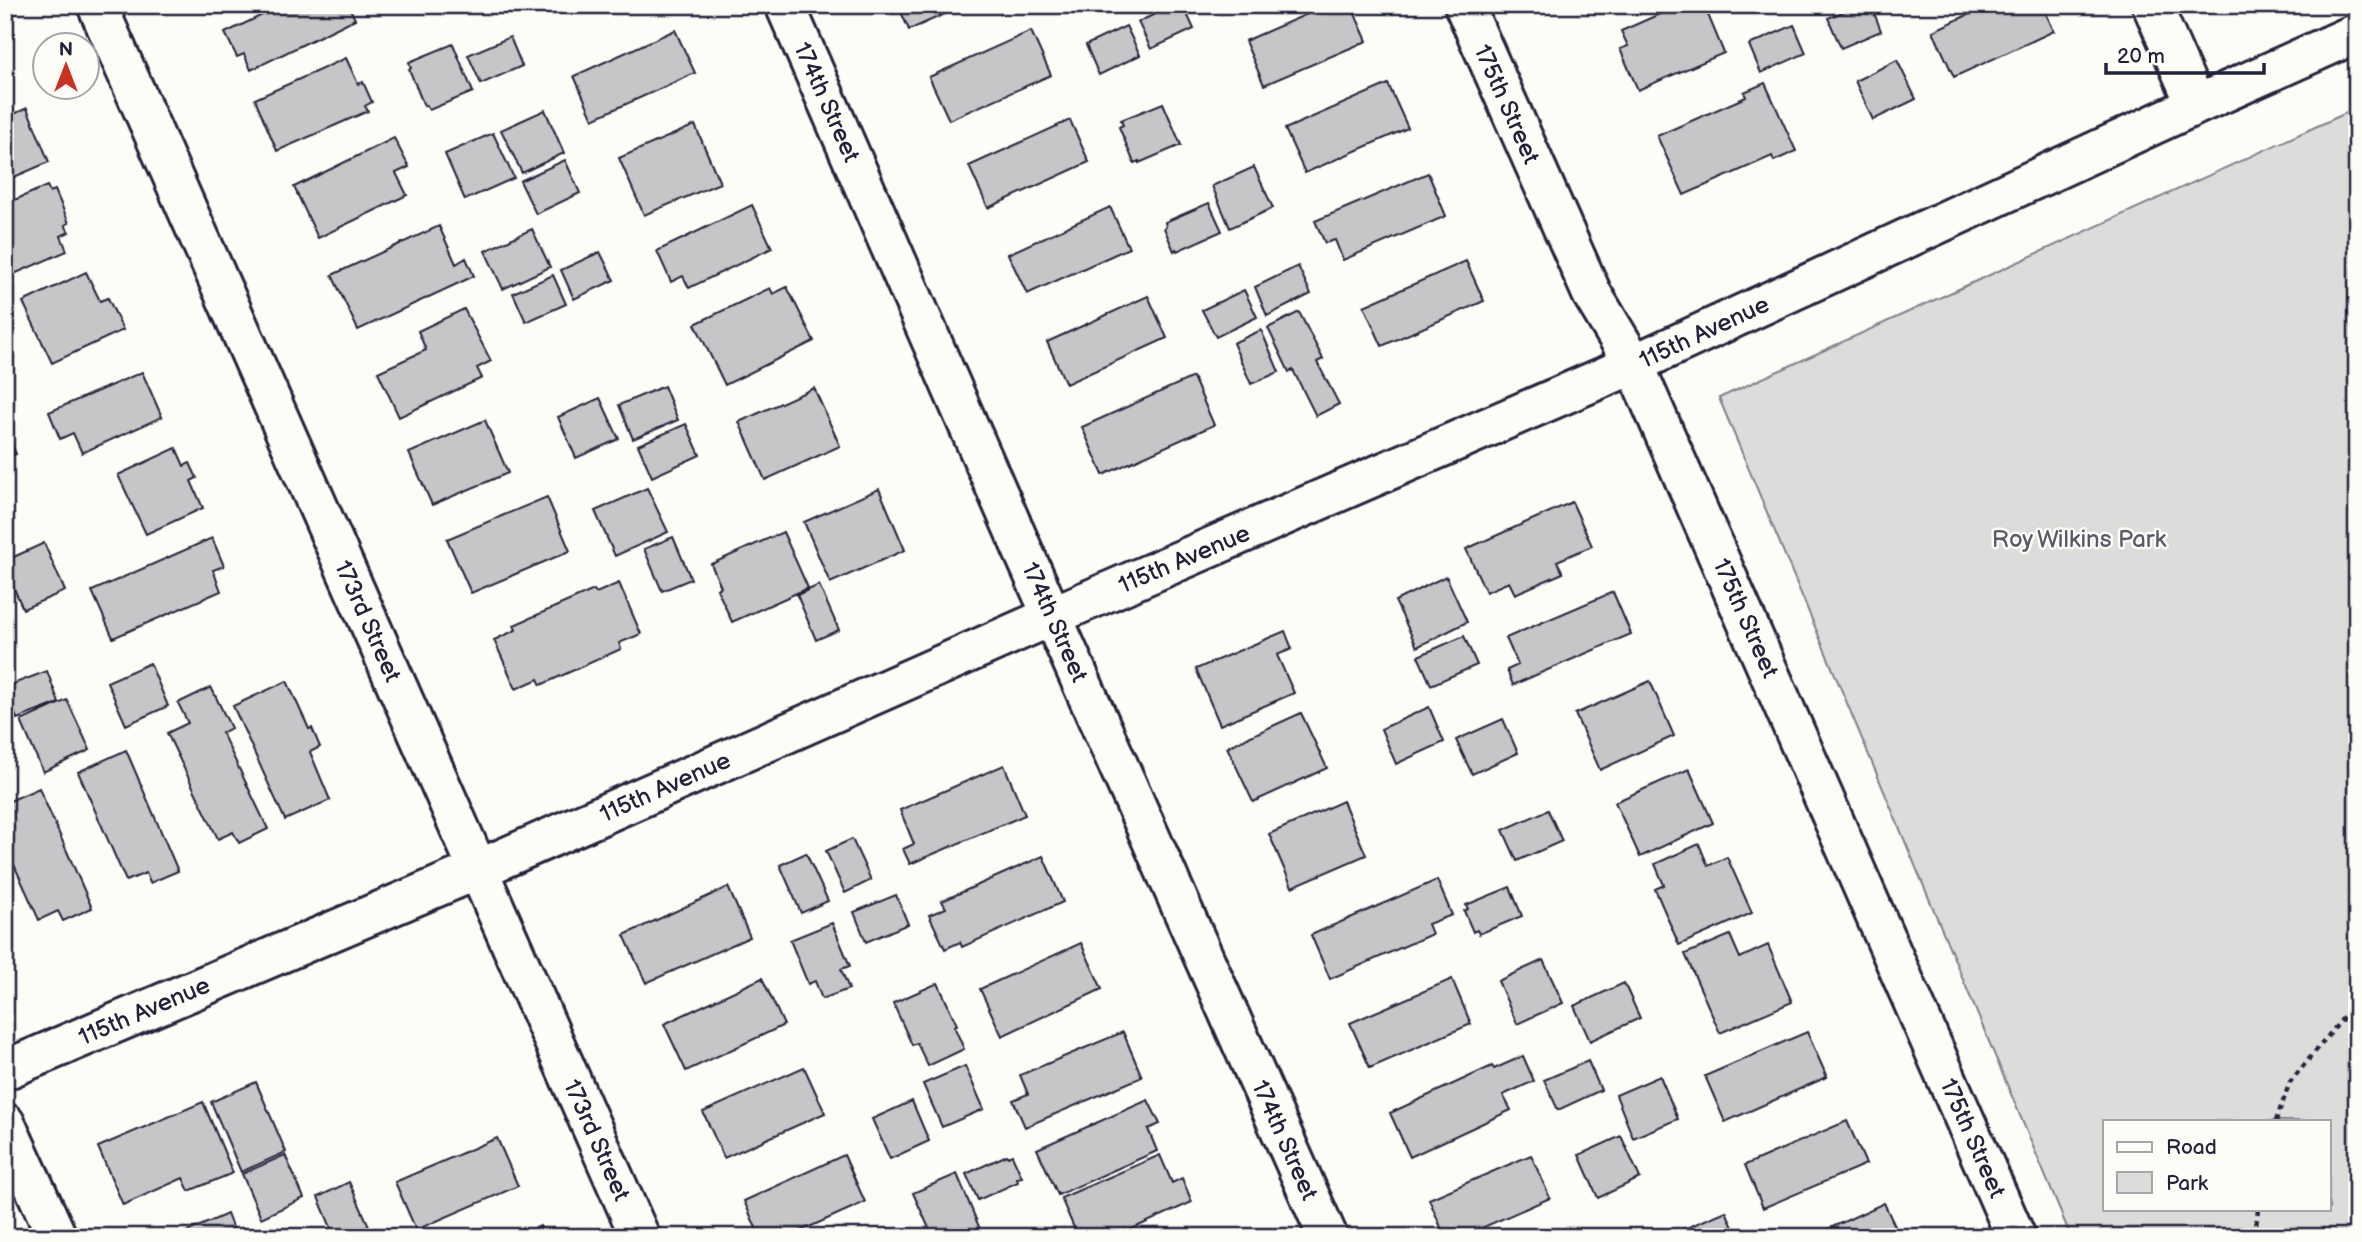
<svg xmlns="http://www.w3.org/2000/svg" width="2362" height="1242" viewBox="0 0 2362 1242" font-family="'Balsamiq Sans',sans-serif">
<rect width="100%" height="100%" fill="#fdfcf7"/>
<filter id="ink" filterUnits="userSpaceOnUse"><feTurbulence type="fractalNoise" baseFrequency=".0143" numOctaves="2"/><feDisplacementMap in="SourceGraphic" scale="14" xChannelSelector="R" yChannelSelector="G"/><feConvolveMatrix kernelMatrix="1 2 1 2 8 2 1 2 1" color-interpolation-filters="sRGB"/></filter>
<g filter="url(#ink)">
<!-- green -->
<path fill="#dddcdb" stroke="#807f8b" stroke-width="2" fill-rule="evenodd" d="M 2357,108 L 2357,1237 L 2071,1237 L 1719,398 ZM 2105,1121 L 2329,1121 L 2329,1209 L 2105,1209 Z"/>
<!-- building -->
<path fill="#c6c6c8" stroke="#22223b" stroke-width="2" d="M 283,5 L 348,5 L 355,19 L 251,70 L 244,54 L 237,57 L 225,33 Z
M 898,5 L 965,5 L 909,30 Z
M 1174,5 L 1183,5 L 1194,29 L 1151,49 L 1138,22 Z
M 1328,5 L 1351,5 L 1367,41 L 1264,85 L 1245,41 Z
M 1680,5 L 1704,5 L 1724,53 L 1638,90 L 1620,49 L 1628,46 L 1621,31 Z
M 1859,5 L 1871,5 L 1881,31 L 1841,48 L 1828,18 Z
M 1989,5 L 2042,5 L 2054,31 L 1954,77 L 1933,31 Z
M 1794,25 L 1806,53 L 1761,73 L 1749,45 Z
M 1126,26 L 1140,55 L 1099,75 L 1086,45 Z
M 675,30 L 695,73 L 593,119 L 574,76 Z
M 1031,31 L 1051,75 L 949,120 L 929,77 Z
M 510,37 L 522,66 L 481,84 L 468,55 Z
M 453,44 L 473,92 L 429,110 L 426,105 L 424,106 L 409,69 L 411,68 L 409,62 Z
M 346,58 L 358,84 L 363,82 L 372,102 L 365,106 L 368,111 L 277,151 L 255,99 Z
M 1897,60 L 1916,99 L 1873,120 L 1855,81 Z
M 1765,83 L 1796,151 L 1774,161 L 1772,156 L 1684,195 L 1657,136 L 1746,97 L 1744,92 Z
M 1388,84 L 1408,128 L 1305,173 L 1285,129 Z
M 1163,103 L 1181,145 L 1139,163 L 1139,161 L 1134,163 L 1119,127 L 1123,125 L 1121,120 Z
M 27,108 L 49,162 L 5,181 L 5,118 Z
M 545,110 L 564,153 L 522,173 L 501,130 Z
M 1070,120 L 1089,162 L 988,208 L 969,166 Z
M 695,125 L 720,183 L 644,215 L 619,158 Z
M 493,133 L 514,178 L 465,200 L 445,154 Z
M 394,138 L 409,167 L 396,173 L 407,195 L 318,238 L 294,187 Z
M 565,160 L 580,193 L 536,214 L 520,181 Z
M 1254,167 L 1273,208 L 1230,228 L 1212,186 Z
M 1428,173 L 1446,216 L 1343,260 L 1335,240 L 1325,243 L 1315,221 Z
M 47,186 L 50,192 L 55,190 L 69,223 L 65,225 L 69,232 L 61,236 L 67,251 L 14,274 L 5,255 L 5,204 Z
M 1209,203 L 1222,231 L 1177,251 L 1176,249 L 1174,251 L 1164,228 L 1166,227 L 1165,222 Z
M 752,205 L 772,248 L 689,288 L 683,276 L 671,282 L 657,251 Z
M 1110,207 L 1129,248 L 1027,294 L 1008,254 Z
M 439,226 L 456,264 L 466,258 L 474,276 L 358,330 L 332,275 Z
M 532,229 L 550,267 L 503,289 L 485,251 Z
M 600,252 L 614,280 L 574,299 L 561,270 Z
M 1466,261 L 1484,301 L 1382,346 L 1364,306 Z
M 1298,266 L 1311,294 L 1267,316 L 1255,287 Z
M 86,272 L 100,301 L 108,298 L 123,330 L 52,363 L 23,302 Z
M 553,275 L 566,304 L 526,322 L 513,293 Z
M 787,287 L 814,341 L 725,385 L 695,324 L 770,288 L 773,294 Z
M 1244,290 L 1257,317 L 1216,337 L 1202,310 Z
M 1148,296 L 1167,338 L 1066,384 L 1047,342 Z
M 464,309 L 491,361 L 477,368 L 482,378 L 399,417 L 378,372 L 426,350 L 418,331 Z
M 1299,312 L 1323,359 L 1317,362 L 1339,404 L 1316,416 L 1293,370 L 1289,372 L 1268,328 Z
M 1261,330 L 1279,372 L 1251,384 L 1233,343 Z
M 142,372 L 162,417 L 82,453 L 73,433 L 60,439 L 49,412 Z
M 1193,377 L 1214,425 L 1103,475 L 1082,427 Z
M 664,386 L 678,420 L 633,439 L 619,405 Z
M 814,388 L 840,446 L 765,480 L 739,422 Z
M 600,398 L 619,439 L 576,458 L 558,417 Z
M 485,420 L 508,473 L 432,505 L 409,453 Z
M 686,424 L 700,455 L 652,477 L 638,445 Z
M 5,428 L 16,454 L 5,459 Z
M 176,448 L 184,466 L 190,463 L 197,478 L 191,481 L 203,508 L 146,534 L 118,475 Z
M 647,488 L 668,532 L 615,556 L 595,511 Z
M 879,489 L 905,550 L 830,583 L 804,522 Z
M 547,497 L 570,551 L 471,593 L 447,539 Z
M 1572,502 L 1592,546 L 1557,561 L 1563,573 L 1515,594 L 1509,582 L 1486,592 L 1466,549 Z
M 783,532 L 808,588 L 732,622 L 717,589 L 721,587 L 711,564 Z
M 673,537 L 691,579 L 662,591 L 644,549 Z
M 212,538 L 224,566 L 213,570 L 221,591 L 113,638 L 92,591 Z
M 44,543 L 65,591 L 23,609 L 5,568 L 5,561 Z
M 1446,576 L 1467,622 L 1417,647 L 1395,601 Z
M 619,583 L 641,634 L 619,643 L 621,649 L 541,685 L 538,679 L 516,689 L 494,640 L 516,630 L 514,625 L 594,590 L 596,593 Z
M 819,585 L 839,630 L 816,640 L 797,595 Z
M 1613,592 L 1631,634 L 1513,685 L 1507,670 L 1518,665 L 1506,638 Z
M 1285,631 L 1292,649 L 1277,655 L 1294,693 L 1220,725 L 1196,669 Z
M 1464,636 L 1477,665 L 1431,685 L 1418,656 Z
M 150,663 L 168,706 L 126,725 L 107,682 Z
M 47,671 L 59,703 L 17,719 L 5,687 Z
M 287,681 L 309,729 L 312,728 L 320,747 L 310,752 L 330,800 L 285,820 L 233,706 Z
M 1650,681 L 1674,736 L 1600,770 L 1575,714 Z
M 211,687 L 231,728 L 222,733 L 268,829 L 239,843 L 233,832 L 218,839 L 167,733 L 188,723 L 178,703 Z
M 67,700 L 90,750 L 43,772 L 21,721 Z
M 1429,707 L 1444,742 L 1396,764 L 1381,729 Z
M 1301,713 L 1327,768 L 1253,802 L 1227,747 Z
M 1503,719 L 1518,753 L 1472,774 L 1456,740 Z
M 126,750 L 178,871 L 150,883 L 146,873 L 126,881 L 78,772 Z
M 1004,765 L 1025,815 L 910,864 L 903,849 L 914,844 L 900,810 Z
M 1689,769 L 1713,823 L 1640,857 L 1615,802 Z
M 39,788 L 92,908 L 63,921 L 58,911 L 39,920 L 5,845 L 5,803 Z
M 1343,801 L 1366,855 L 1292,887 L 1269,834 Z
M 1548,810 L 1562,841 L 1517,861 L 1503,830 Z
M 852,839 L 871,880 L 845,893 L 826,851 Z
M 1699,844 L 1708,866 L 1727,857 L 1752,913 L 1679,945 L 1655,889 L 1664,885 L 1655,864 Z
M 806,853 L 828,901 L 801,913 L 780,865 Z
M 1043,856 L 1063,902 L 962,947 L 960,942 L 945,949 L 929,915 L 946,908 L 942,901 Z
M 1437,880 L 1452,915 L 1428,924 L 1432,934 L 1330,979 L 1311,935 Z
M 728,887 L 750,937 L 646,983 L 624,935 Z
M 1510,887 L 1522,916 L 1479,934 L 1477,930 L 1473,932 L 1464,911 L 1468,909 L 1466,905 Z
M 896,895 L 908,924 L 866,942 L 854,912 Z
M 832,923 L 850,966 L 841,969 L 849,989 L 822,999 L 815,981 L 808,984 L 790,940 Z
M 1730,935 L 1740,958 L 1768,945 L 1792,1002 L 1720,1033 L 1685,954 Z
M 1081,943 L 1102,989 L 1002,1036 L 980,989 Z
M 1543,960 L 1563,1003 L 1517,1024 L 1498,981 Z
M 762,978 L 784,1025 L 686,1071 L 664,1024 Z
M 1452,979 L 1471,1024 L 1370,1068 L 1350,1023 Z
M 938,983 L 957,1025 L 954,1026 L 964,1049 L 928,1066 L 917,1043 L 912,1045 L 893,1003 Z
M 1624,983 L 1640,1018 L 1590,1041 L 1574,1006 Z
M 1123,1032 L 1142,1077 L 1025,1127 L 1013,1100 L 1028,1094 L 1020,1075 Z
M 1807,1032 L 1827,1077 L 1725,1122 L 1705,1076 Z
M 1523,1056 L 1534,1081 L 1503,1095 L 1511,1110 L 1410,1157 L 1390,1113 L 1492,1066 L 1494,1069 Z
M 1588,1061 L 1601,1090 L 1558,1110 L 1544,1080 Z
M 965,1066 L 984,1109 L 942,1127 L 923,1084 Z
M 804,1067 L 825,1113 L 724,1158 L 703,1112 Z
M 1660,1076 L 1678,1119 L 1633,1138 L 1616,1095 Z
M 256,1082 L 286,1152 L 241,1172 L 211,1102 Z
M 1148,1100 L 1160,1124 L 1148,1129 L 1157,1151 L 1058,1195 L 1037,1149 Z
M 912,1101 L 929,1141 L 890,1159 L 872,1119 Z
M 203,1102 L 233,1173 L 189,1191 L 183,1178 L 123,1205 L 98,1147 Z
M 1847,1121 L 1866,1164 L 1763,1208 L 1745,1165 Z
M 1621,1136 L 1640,1178 L 1598,1198 L 1579,1155 Z
M 497,1138 L 518,1186 L 416,1230 L 395,1182 Z
M 285,1155 L 304,1198 L 261,1218 L 242,1174 Z
M 844,1155 L 865,1202 L 787,1237 L 760,1237 L 744,1201 Z
M 1007,1155 L 1008,1157 L 1012,1155 L 1022,1177 L 1017,1178 L 1018,1182 L 978,1200 L 966,1174 Z
M 1160,1155 L 1172,1183 L 1182,1178 L 1192,1202 L 1114,1237 L 1078,1237 L 1061,1198 Z
M 1531,1155 L 1550,1198 L 1461,1237 L 1445,1237 L 1429,1199 Z
M 957,1174 L 982,1234 L 975,1237 L 933,1237 L 913,1193 Z
M 349,1182 L 369,1226 L 345,1237 L 335,1237 L 318,1197 Z
M 1884,1203 L 1900,1237 L 1811,1237 Z
M 1726,1211 L 1737,1237 L 1682,1237 L 1679,1231 Z
M 227,1214 L 236,1237 L 175,1237 Z
M 540,1226 L 545,1237 L 511,1237 L 523,1231 L 524,1234 Z"/>
<g fill="none" stroke-linecap="round" stroke-linejoin="round">
<!-- minor casing -->
<g stroke="#22223b" stroke-width="44">
<path id="minor" d="M 97,5 L 640,1237
M 785,5 L 1024,553 L 1328,1237
M 1464,5 L 1592,294 L 1634,364 L 2016,1237
M 2152,5 L 2196,105
M 5,1070 L 477,870 L 1052,616 L 1634,364 L 2196,105 L 2357,33
M 5,1123 L 57,1237"/>
</g>
<!-- path -->
<path stroke="#22223b" stroke-width="4.5" stroke-dasharray="5 5" stroke-linecap="butt" d="M 2276,1121 L 2290,1082 L 2357,1001
M 2258,1209 L 2256,1226 L 2258,1237"/>
<!-- minor -->
<use href="#minor" stroke="#fdfcf7" stroke-width="38"/>
</g>
</g>
<g text-anchor="middle" stroke-width="5" stroke-linejoin="round" paint-order="stroke">
<!-- street labels -->
<g font-size="24" fill="#22223b" stroke="#fdfcf7">
<text transform="translate(827 102) rotate(66)" y="8">174th Street</text>
<text transform="translate(1507 104) rotate(66)" y="8">175th Street</text>
<text transform="translate(1704 332) rotate(-25)" y="8">115th Avenue</text>
<text transform="translate(1184 559) rotate(-23)" y="8">115th Avenue</text>
<text transform="translate(1746 618) rotate(66)" y="8">175th Street</text>
<text transform="translate(368 621) rotate(66)" y="8">173rd Street</text>
<text transform="translate(1055 622) rotate(66)" y="8">174th Street</text>
<text transform="translate(665 787) rotate(-24)" y="8">115th Avenue</text>
<text transform="translate(144 1011) rotate(-23)" y="8">115th Avenue</text>
<text transform="translate(1973 1138) rotate(66)" y="8">175th Street</text>
<text transform="translate(597 1140) rotate(66)" y="8">173rd Street</text>
<text transform="translate(1285 1140) rotate(66)" y="8">174th Street</text>
</g>
<!-- park labels -->
<g font-size="24" fill="#5a5a6b" stroke="#fdfcf7">
<text x="2079" y="547">Roy Wilkins Park</text>
</g>
</g>
<!-- margin -->
<rect width="2362" height="1242" fill="none" stroke="#fdfcf7" stroke-width="28"/>
<rect x="14" y="14" width="2334" height="1214" fill="none" stroke="#22223b" stroke-width="2.5" filter="url(#ink)"/>
<!-- legend -->
<rect x="2103" y="1120" width="228" height="91" fill="#fdfcf7" stroke="#a5a5ac" stroke-width="2"/>
<rect x="2117" y="1142" width="35" height="10" fill="#fdfcf7" stroke="#a5a5ac" stroke-width="2"/>
<text x="2166" y="1154" font-size="21" fill="#22223b">Road</text>
<rect x="2117" y="1172" width="35" height="21" fill="#dddcdb" stroke="#a5a5ac" stroke-width="2"/>
<text x="2166" y="1190" font-size="21" fill="#22223b">Park</text>
<!-- north arrow -->
<g transform="translate(66 66)"><circle r="33" fill="#fdfcf7" stroke="#a5a5ac" stroke-width="2"/>
<path d="M0-5L12 26L0 18L-12 26Z" fill="#c8321e"/>
<text y="-10" font-size="19" font-weight="bold" text-anchor="middle" fill="#22223b">N</text>
</g>
<!-- scale -->
<path d="M2106 63v10h158v-10" fill="none" stroke="#22223b" stroke-width="3.5"/>
<text x="2117" y="63" font-size="21" fill="#22223b" stroke="#fdfcf7" stroke-width="5" paint-order="stroke">20 m</text>
</svg>
